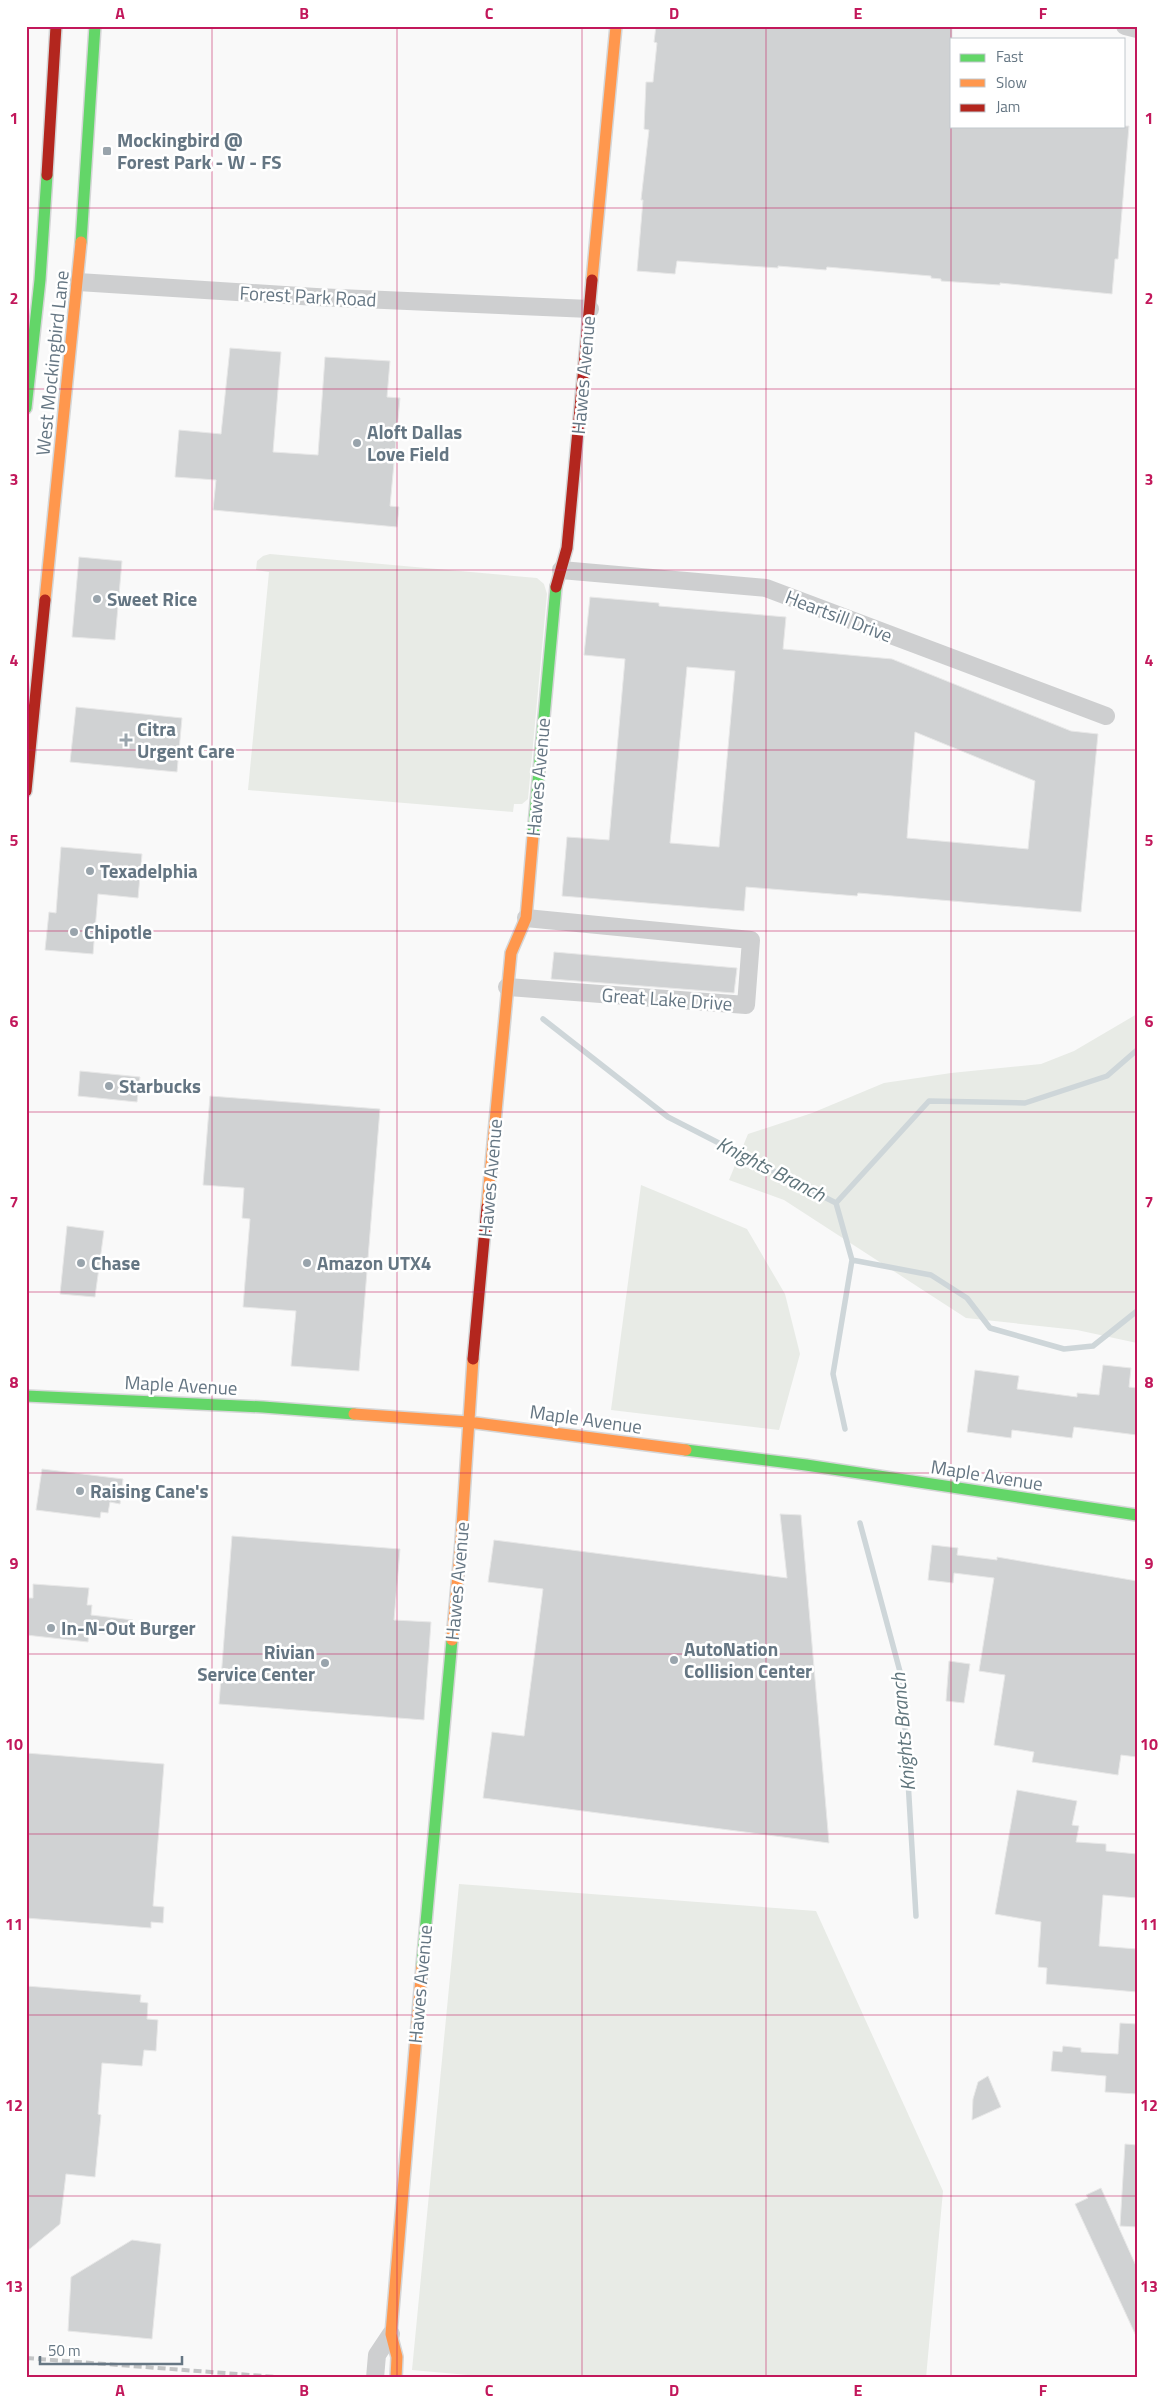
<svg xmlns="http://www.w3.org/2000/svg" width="1163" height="2404" viewBox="0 0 1163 2404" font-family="'Titillium Web',sans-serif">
<rect width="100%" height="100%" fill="#f9f9f9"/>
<!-- green -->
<path fill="#e8ebe6" d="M 270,554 L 537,578 L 544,584 L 547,594 L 528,799 L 522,804 L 514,804 L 513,812 L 248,790 L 269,572 L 256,570 L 257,561 L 263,556 Z
M 1137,1014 L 1137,1343 L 1077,1330 L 966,1318 L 784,1200 L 729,1180 L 748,1134 L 812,1113 L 884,1083 L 951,1073 L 1041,1064 L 1074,1051 Z
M 641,1185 L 747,1229 L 785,1294 L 800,1354 L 779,1430 L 611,1410 Z
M 459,1884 L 816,1911 L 943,2191 L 926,2378 L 501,2378 L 412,2370 Z"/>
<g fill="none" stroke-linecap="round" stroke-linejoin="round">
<!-- stream -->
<path stroke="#ced6d9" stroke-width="5.5" d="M 543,1019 L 668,1117 L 836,1203 L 852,1260 L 833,1374 L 845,1429
M 836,1203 L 929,1101 L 1025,1103 L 1107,1076 L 1137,1050
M 852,1260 L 931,1275 L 967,1298 L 990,1328 L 1064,1349 L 1093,1346 L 1137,1311
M 860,1523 L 902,1679 L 916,1916"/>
</g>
<!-- building -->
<path fill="#d0d2d3" stroke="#e8e8e8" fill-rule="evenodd" d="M 656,26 L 952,26 L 952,126 L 1129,126 L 1118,259 L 1115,259 L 1112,294 L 1000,283 L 1000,285 L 941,281 L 941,279 L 931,278 L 931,276 L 827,267 L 826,270 L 778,266 L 778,268 L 677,261 L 675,274 L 637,271 L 643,200 L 641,200 L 649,130 L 644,129 L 646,82 L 653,82 L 657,43 L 654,42 Z
M 230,348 L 281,352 L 273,452 L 318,455 L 325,357 L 390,361 L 387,397 L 400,398 L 390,506 L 399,507 L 397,527 L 213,510 L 216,480 L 175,477 L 179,430 L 221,434 Z
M 79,557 L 122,561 L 115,640 L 72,637 Z
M 590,597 L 659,603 L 659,606 L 786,617 L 783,649 L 892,659 L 1071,731 L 1098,734 L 1081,912 L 858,893 L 857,896 L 746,887 L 744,911 L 562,896 L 567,837 L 609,840 L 625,659 L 584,655 ZM 687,667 L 735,671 L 719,847 L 670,843 ZM 915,732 L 1035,781 L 1028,849 L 907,838 Z
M 76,707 L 182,718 L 177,772 L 70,762 Z
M 61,847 L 142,854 L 138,898 L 98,894 L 93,954 L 45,950 L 49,912 L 56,913 Z
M 554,952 L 737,968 L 734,993 L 551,979 Z
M 80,1071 L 140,1077 L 137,1102 L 78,1096 Z
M 210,1096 L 380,1109 L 359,1371 L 291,1366 L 296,1311 L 243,1307 L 250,1219 L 242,1218 L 244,1188 L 203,1185 Z
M 67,1226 L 104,1231 L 95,1297 L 60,1294 Z
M 1103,1365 L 1131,1368 L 1129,1387 L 1137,1388 L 1137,1435 L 1074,1427 L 1072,1438 L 1012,1430 L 1011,1438 L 967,1432 L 975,1370 L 1019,1376 L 1017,1389 L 1077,1397 L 1077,1393 L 1099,1395 Z
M 42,1469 L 123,1479 L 120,1504 L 110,1502 L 108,1513 L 101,1512 L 100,1518 L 36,1510 Z
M 780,1514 L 801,1515 L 829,1843 L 483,1798 L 492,1732 L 524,1736 L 543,1589 L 488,1582 L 494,1540 L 787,1578 Z
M 232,1536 L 400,1549 L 394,1620 L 431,1622 L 424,1720 L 219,1704 Z
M 932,1545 L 958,1548 L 957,1555 L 997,1560 L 997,1557 L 1137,1581 L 1137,1757 L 1121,1755 L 1118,1775 L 1032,1762 L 1034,1752 L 994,1745 L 1005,1675 L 979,1671 L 994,1578 L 954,1573 L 953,1583 L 928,1580 Z
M 33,1584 L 89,1588 L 87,1605 L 92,1605 L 91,1615 L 133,1620 L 131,1637 L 89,1632 L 88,1642 L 26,1635 L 26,1598 L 33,1598 Z
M 949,1661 L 970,1664 L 964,1703 L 946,1701 Z
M 26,1753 L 164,1764 L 153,1906 L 164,1907 L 163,1923 L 151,1922 L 151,1928 L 26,1918 Z
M 1017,1790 L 1077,1801 L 1072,1825 L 1079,1826 L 1076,1842 L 1106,1844 L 1106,1851 L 1137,1854 L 1137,1898 L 1103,1895 L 1099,1946 L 1137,1949 L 1137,1992 L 1046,1984 L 1047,1968 L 1038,1967 L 1041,1922 L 995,1914 Z
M 26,1986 L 141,1995 L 140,2002 L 148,2003 L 147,2019 L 158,2020 L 156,2051 L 144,2050 L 142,2066 L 102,2063 L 98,2114 L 101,2115 L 95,2177 L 66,2174 L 60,2224 L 26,2252 Z
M 1120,2023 L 1137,2024 L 1137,2094 L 1105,2092 L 1106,2076 L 1051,2071 L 1053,2051 L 1062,2052 L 1063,2046 L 1081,2048 L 1081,2052 L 1118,2054 Z
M 988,2076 L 1001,2107 L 972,2120 L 973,2099 L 978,2082 Z
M 1125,2144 L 1137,2145 L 1137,2227 L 1120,2226 Z
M 1101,2188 L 1137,2268 L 1137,2338 L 1075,2204 L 1088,2198 L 1086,2195 Z
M 132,2240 L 161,2244 L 152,2339 L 68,2331 L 71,2277 Z"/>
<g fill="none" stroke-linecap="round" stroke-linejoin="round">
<!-- fast casing -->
<g stroke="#d5d6d7" stroke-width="14">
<path id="fast" d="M 81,242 L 95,26
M 26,408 L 40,280 L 47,175
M 533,836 L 556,587
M 26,1396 L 263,1407 L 354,1414
M 686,1450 L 806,1465 L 1137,1515
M 422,1966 L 452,1640"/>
</g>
<!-- slow casing -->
<g stroke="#d5d6d7" stroke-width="14">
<path id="slow" d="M 592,280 L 616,26
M 45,600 L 81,242
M 487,1207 L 511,953 L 526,918 L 533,836
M 354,1414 L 468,1422 L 686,1450
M 452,1640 L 461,1542 L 473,1359
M 396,2378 L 397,2357 L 391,2334 L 422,1966"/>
</g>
<!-- jam casing -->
<g stroke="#d5d6d7" stroke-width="14">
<path id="jam" d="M 47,175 L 56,26
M 556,587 L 567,548 L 592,280
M 26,791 L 45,600
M 473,1359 L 487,1207"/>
</g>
<!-- street -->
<path stroke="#cecfd0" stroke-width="18" d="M 1125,26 L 1137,29
M 78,282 L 316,297 L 590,309
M 561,570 L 766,588 L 1106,716
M 507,987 L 746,1005 L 751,940 L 526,918
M 375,2378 L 377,2355 L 391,2334"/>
<!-- fast -->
<use href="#fast" stroke="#63d668" stroke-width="11"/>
<!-- slow -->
<use href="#slow" stroke="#ff974d" stroke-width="11"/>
<!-- jam -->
<use href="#jam" stroke="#b3261e" stroke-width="11"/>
<!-- rail -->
<path stroke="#c3c5c6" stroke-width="4" stroke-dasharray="8 4" stroke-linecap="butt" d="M 26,2358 L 290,2378"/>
</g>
<!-- grid -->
<path fill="none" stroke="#c2185b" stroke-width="1" stroke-opacity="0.55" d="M 212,26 L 212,2378M 397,26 L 397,2378M 582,26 L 582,2378M 766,26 L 766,2378M 951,26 L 951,2378M 26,208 L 1137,208M 26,389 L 1137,389M 26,570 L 1137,570M 26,750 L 1137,750M 26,931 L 1137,931M 26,1112 L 1137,1112M 26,1292 L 1137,1292M 26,1473 L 1137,1473M 26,1654 L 1137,1654M 26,1834 L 1137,1834M 26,2015 L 1137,2015M 26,2196 L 1137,2196"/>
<!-- markers -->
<g fill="#99a4ac" stroke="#fff" stroke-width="2">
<rect x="102" y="146" width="10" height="10" rx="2.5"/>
<circle cx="357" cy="443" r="5"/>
<circle cx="97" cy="599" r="5"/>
<path d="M123.5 732.5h5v5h5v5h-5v5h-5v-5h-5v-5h5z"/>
<circle cx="90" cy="871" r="5"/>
<circle cx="74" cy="932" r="5"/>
<circle cx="109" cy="1086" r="5"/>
<circle cx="81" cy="1263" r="5"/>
<circle cx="307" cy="1263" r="5"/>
<circle cx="80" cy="1491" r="5"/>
<circle cx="51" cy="1628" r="5"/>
<circle cx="674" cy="1660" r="5"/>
<circle cx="325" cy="1663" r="5"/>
</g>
<g text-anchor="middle" stroke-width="5" stroke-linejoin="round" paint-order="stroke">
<!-- poi labels -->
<g font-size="19" font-weight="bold" fill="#657683" stroke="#fff" text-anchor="start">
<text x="117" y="147">Mockingbird @<tspan x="117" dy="22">Forest Park - W - FS</tspan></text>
<text x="367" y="439">Aloft Dallas<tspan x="367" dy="22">Love Field</tspan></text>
<text x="107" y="606">Sweet Rice</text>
<text x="137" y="736">Citra<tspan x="137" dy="22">Urgent Care</tspan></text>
<text x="100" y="878">Texadelphia</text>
<text x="84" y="939">Chipotle</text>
<text x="119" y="1093">Starbucks</text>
<text x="91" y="1270">Chase</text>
<text x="317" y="1270">Amazon UTX4</text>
<text x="90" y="1498">Raising Cane's</text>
<text x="61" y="1635">In-N-Out Burger</text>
<text x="684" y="1656">AutoNation<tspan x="684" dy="22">Collision Center</tspan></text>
<text x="315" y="1659" text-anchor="end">Rivian<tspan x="315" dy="22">Service Center</tspan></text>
</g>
<!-- street labels -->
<g font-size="19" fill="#657683" stroke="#fff">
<text transform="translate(308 296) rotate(3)" y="7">Forest Park Road</text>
<text transform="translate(52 363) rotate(-84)" y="7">West Mockingbird Lane</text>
<text transform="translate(583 375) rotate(-85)" y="7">Hawes Avenue</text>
<text transform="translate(839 616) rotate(21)" y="7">Heartsill Drive</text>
<text transform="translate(538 777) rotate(-85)" y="7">Hawes Avenue</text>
<text transform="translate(667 999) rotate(4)" y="7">Great Lake Drive</text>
<text transform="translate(490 1178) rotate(-85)" y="7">Hawes Avenue</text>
<text transform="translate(181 1385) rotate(3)" y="7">Maple Avenue</text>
<text transform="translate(586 1419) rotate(8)" y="7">Maple Avenue</text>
<text transform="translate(987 1475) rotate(9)" y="7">Maple Avenue</text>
<text transform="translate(457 1581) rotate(-85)" y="7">Hawes Avenue</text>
<text transform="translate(420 1984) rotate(-85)" y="7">Hawes Avenue</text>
</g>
<!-- water labels -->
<g font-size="20" font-style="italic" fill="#60757c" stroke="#fff">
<text transform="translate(771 1169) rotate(27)" y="7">Knights Branch</text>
<text transform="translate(903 1732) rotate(-95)" y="7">Knights Branch</text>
</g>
</g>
<!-- border -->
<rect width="1163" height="2404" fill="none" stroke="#ffffff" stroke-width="55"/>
<!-- legend -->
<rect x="950" y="38" width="175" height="90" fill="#ffffff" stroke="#c1c8cd"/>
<rect x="960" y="54" width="25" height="8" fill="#63d668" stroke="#c1c8cd"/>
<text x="996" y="62" font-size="15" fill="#657683">Fast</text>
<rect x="960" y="79" width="25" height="8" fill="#ff974d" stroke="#c1c8cd"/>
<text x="996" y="88" font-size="15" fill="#657683">Slow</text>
<rect x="960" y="104" width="25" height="8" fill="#b3261e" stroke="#c1c8cd"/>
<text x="996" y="112" font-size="15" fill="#657683">Jam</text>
<!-- scale -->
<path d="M40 2356v8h142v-8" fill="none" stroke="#657683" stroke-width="2.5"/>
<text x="48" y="2356" font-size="15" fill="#657683" stroke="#ffffff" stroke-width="4" paint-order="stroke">50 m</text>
<rect x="28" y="28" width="1108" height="2348" fill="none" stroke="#c2185b" stroke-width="2"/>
<g font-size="16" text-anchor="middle" font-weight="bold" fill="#c2185b">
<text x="120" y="19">A</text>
<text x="304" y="19">B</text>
<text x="489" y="19">C</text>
<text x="674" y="19">D</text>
<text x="858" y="19">E</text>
<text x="1043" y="19">F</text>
<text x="14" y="124">1</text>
<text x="1149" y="124">1</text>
<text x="14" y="304">2</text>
<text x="1149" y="304">2</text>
<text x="14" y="485">3</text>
<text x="1149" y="485">3</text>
<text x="14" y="666">4</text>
<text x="1149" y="666">4</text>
<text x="14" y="846">5</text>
<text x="1149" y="846">5</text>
<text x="14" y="1027">6</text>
<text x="1149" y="1027">6</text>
<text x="14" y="1208">7</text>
<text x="1149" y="1208">7</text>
<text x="14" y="1388">8</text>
<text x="1149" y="1388">8</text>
<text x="14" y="1569">9</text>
<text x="1149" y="1569">9</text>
<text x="14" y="1750">10</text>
<text x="1149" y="1750">10</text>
<text x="14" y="1930">11</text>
<text x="1149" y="1930">11</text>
<text x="14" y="2111">12</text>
<text x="1149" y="2111">12</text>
<text x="14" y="2292">13</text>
<text x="1149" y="2292">13</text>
<text x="120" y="2396">A</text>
<text x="304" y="2396">B</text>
<text x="489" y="2396">C</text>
<text x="674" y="2396">D</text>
<text x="858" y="2396">E</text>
<text x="1043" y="2396">F</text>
</g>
</svg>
